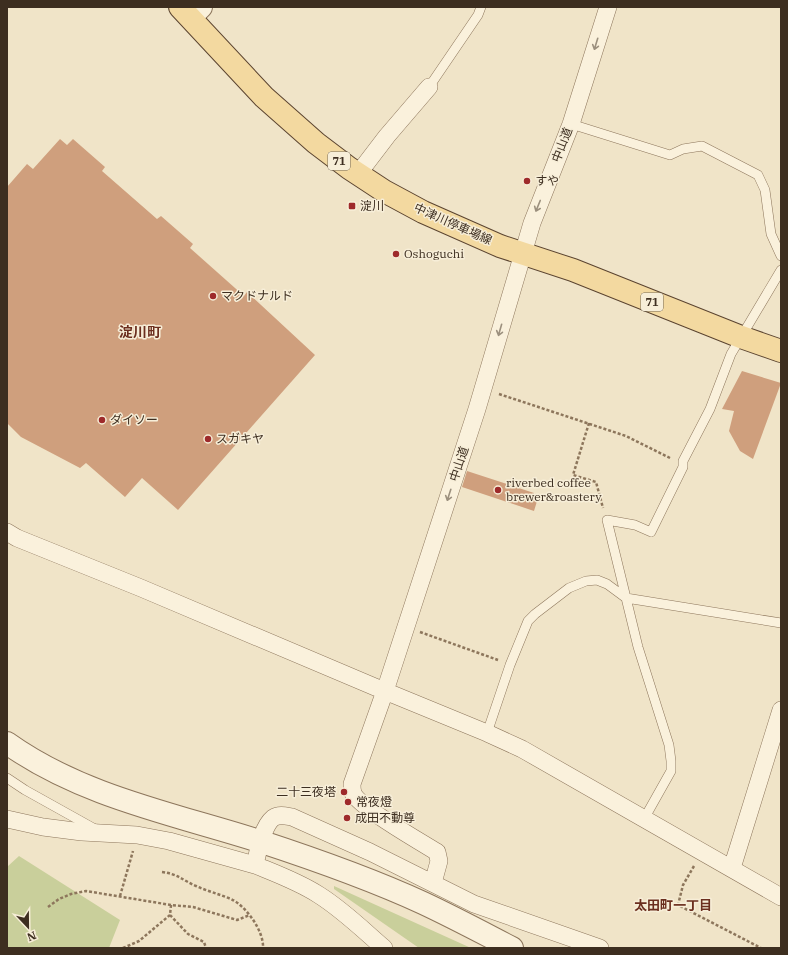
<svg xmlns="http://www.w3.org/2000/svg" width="788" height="955" viewBox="0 0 788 955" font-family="'IBM Plex Serif','Noto Sans JP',serif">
<rect width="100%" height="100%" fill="#f0e4c8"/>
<!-- green -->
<path fill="#c9cf9b" d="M 19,856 L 120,920 L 109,948 L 7,948 L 7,867 Z
M 334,886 L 471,948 L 419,948 L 334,889 Z"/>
<!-- building -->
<path fill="#cf9f7d" d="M 60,139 L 67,145 L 73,139 L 105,167 L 102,171 L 157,219 L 161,216 L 193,244 L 190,248 L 244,296 L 247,292 L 315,355 L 178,510 L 142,478 L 125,497 L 86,463 L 80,468 L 21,437 L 7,423 L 7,187 L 27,164 L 33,169 Z
M 742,371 L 781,383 L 753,459 L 740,451 L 729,431 L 734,411 L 722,409 Z
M 467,471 L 534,493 L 533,496 L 538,498 L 534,511 L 462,487 Z"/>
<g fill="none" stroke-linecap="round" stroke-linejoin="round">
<!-- service casing -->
<g stroke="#8d765c" stroke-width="10">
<path id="service" d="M 429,87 L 478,15 L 481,7
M 571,124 L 670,155 L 683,149 L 702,146 L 758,175 L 765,190 L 771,234 L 781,256
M 487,733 L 510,665 L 528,621 L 535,614 L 569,588 L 586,581 L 597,580 L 607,584 L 626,598 L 781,623
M 7,778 L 25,790 L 95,829
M 644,819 L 671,771 L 671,761 L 669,745 L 638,647 L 607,520 L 635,525 L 651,532 L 683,467 L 683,461 L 710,409 L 731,354 L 781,270"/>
</g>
<!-- minor casing -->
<g stroke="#8d765c" stroke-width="18">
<path id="minor" d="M 358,174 L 387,136 L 429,87
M 7,532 L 17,538 L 141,588 L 375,687 L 487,733 L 522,749 L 781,897
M 7,819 L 43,827 L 82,832 L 137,835 L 169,841 L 255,865 C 258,852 262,827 273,818 C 279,814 286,816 292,817 L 370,852 L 474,904 L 600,948
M 255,865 C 277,874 299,882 319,895 C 343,910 363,930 384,948
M 732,868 L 781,710
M 433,883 L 439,861 L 437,852 C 422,843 358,806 353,793 C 352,790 352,787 352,784 L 385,691 L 477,409 L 532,223 L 571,124 L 608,7"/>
</g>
<!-- tertiary casing -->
<g stroke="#8d765c" stroke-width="24">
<path id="tertiary" d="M 191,17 L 201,7
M 7,743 C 81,796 174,814 259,841 C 314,859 371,879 423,903 C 453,917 483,933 512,948"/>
</g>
<!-- primary casing -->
<g stroke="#5b4430" stroke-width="24">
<path id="primary" d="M 180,7 L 264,97 L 316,143 L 349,168 L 384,191 L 423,212 L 500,246 L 573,270 L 741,337 L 781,351"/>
</g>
<!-- path -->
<path stroke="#8d765c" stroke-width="2.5" stroke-dasharray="3 2" stroke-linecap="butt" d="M 499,394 L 626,436 L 670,458
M 589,423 L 573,475 L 596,482 L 603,508
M 420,632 L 498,660
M 694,866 L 683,885 L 678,905 L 761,948
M 162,872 C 178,874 182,880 196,886 C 207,891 219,894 231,899 C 246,906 264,931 263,948
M 120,896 L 133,851
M 48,907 L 59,899 L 71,894 L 86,891 L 171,905 L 193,907 L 237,920 L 250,915
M 170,915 L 188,934 L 204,942 L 206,948
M 123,948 L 139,941 L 170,915 L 171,905"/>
<!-- service -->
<use href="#service" stroke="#faf1dc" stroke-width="9"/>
<!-- minor -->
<use href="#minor" stroke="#faf1dc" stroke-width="17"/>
<!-- tertiary -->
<use href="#tertiary" stroke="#faf1dc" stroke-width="22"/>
<!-- primary -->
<use href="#primary" stroke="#f3d9a0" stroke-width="22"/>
</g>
<!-- one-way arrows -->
<defs><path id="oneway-shaft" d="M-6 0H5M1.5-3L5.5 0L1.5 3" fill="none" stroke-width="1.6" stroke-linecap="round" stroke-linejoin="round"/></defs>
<g stroke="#9c907e">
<use href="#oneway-shaft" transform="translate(596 44) rotate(107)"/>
<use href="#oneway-shaft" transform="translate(538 206) rotate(112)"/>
<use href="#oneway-shaft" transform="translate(500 330) rotate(106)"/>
<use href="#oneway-shaft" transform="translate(449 495) rotate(108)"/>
</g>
<!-- markers -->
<g fill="#9e2a2b" stroke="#f7eed8" stroke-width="1.5">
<circle cx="527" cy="181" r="4"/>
<rect x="348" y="202" width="8" height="8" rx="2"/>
<circle cx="396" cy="254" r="4"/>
<circle cx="213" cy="296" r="4"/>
<circle cx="102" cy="420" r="4"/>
<circle cx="208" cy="439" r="4"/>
<circle cx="498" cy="490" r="4"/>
<circle cx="344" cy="792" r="4"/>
<circle cx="348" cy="802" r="4"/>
<circle cx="347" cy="818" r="4"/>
</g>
<g text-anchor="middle" stroke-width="3" stroke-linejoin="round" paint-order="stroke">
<!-- shield labels -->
<g fill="#f7eed8" stroke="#756857" stroke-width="1">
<rect x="328" y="152" width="22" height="18" rx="3"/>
<rect x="641" y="293" width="22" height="18" rx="3"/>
</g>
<g font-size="11" font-weight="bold" fill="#3d2e20">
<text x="339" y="165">71</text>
<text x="652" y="306">71</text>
</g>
<!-- street labels -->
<g font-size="12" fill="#3d2e20" stroke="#f7eed8">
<text transform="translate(562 145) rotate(-69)" y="4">中山道</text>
<text transform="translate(453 224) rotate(24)" y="4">中津川停車場線</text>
<text transform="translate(459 464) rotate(-72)" y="4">中山道</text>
</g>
<!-- poi labels -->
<g font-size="12" fill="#3d2e20" stroke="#f7eed8" text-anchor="start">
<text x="535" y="185">すや</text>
<text x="360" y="210">淀川</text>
<text x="404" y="258">Oshoguchi</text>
<text x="221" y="300">マクドナルド</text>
<text x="110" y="424">ダイソー</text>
<text x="216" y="443">スガキヤ</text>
<text x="506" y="487">riverbed coffee<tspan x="506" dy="14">brewer&amp;roastery</tspan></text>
<text x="336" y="796" text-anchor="end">二十三夜塔</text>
<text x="356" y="806">常夜燈</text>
<text x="355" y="822">成田不動尊</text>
</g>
<!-- neighbourhood labels -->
<g font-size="13" font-weight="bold" fill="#6b2e1e" stroke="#f7eed8">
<text x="673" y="910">太田町一丁目</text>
</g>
<!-- quarter labels -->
<g font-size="14" font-weight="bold" fill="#6b2e1e" stroke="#f7eed8">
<text x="140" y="337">淀川町</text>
</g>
</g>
<!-- border -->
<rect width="788" height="955" fill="none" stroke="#3d2e20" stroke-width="16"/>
<!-- north arrow -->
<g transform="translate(28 927) rotate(158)" stroke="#f7eed8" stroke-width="3" paint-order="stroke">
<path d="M0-3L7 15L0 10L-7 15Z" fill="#3d2e20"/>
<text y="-6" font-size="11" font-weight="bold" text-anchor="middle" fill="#3d2e20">N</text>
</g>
</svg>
